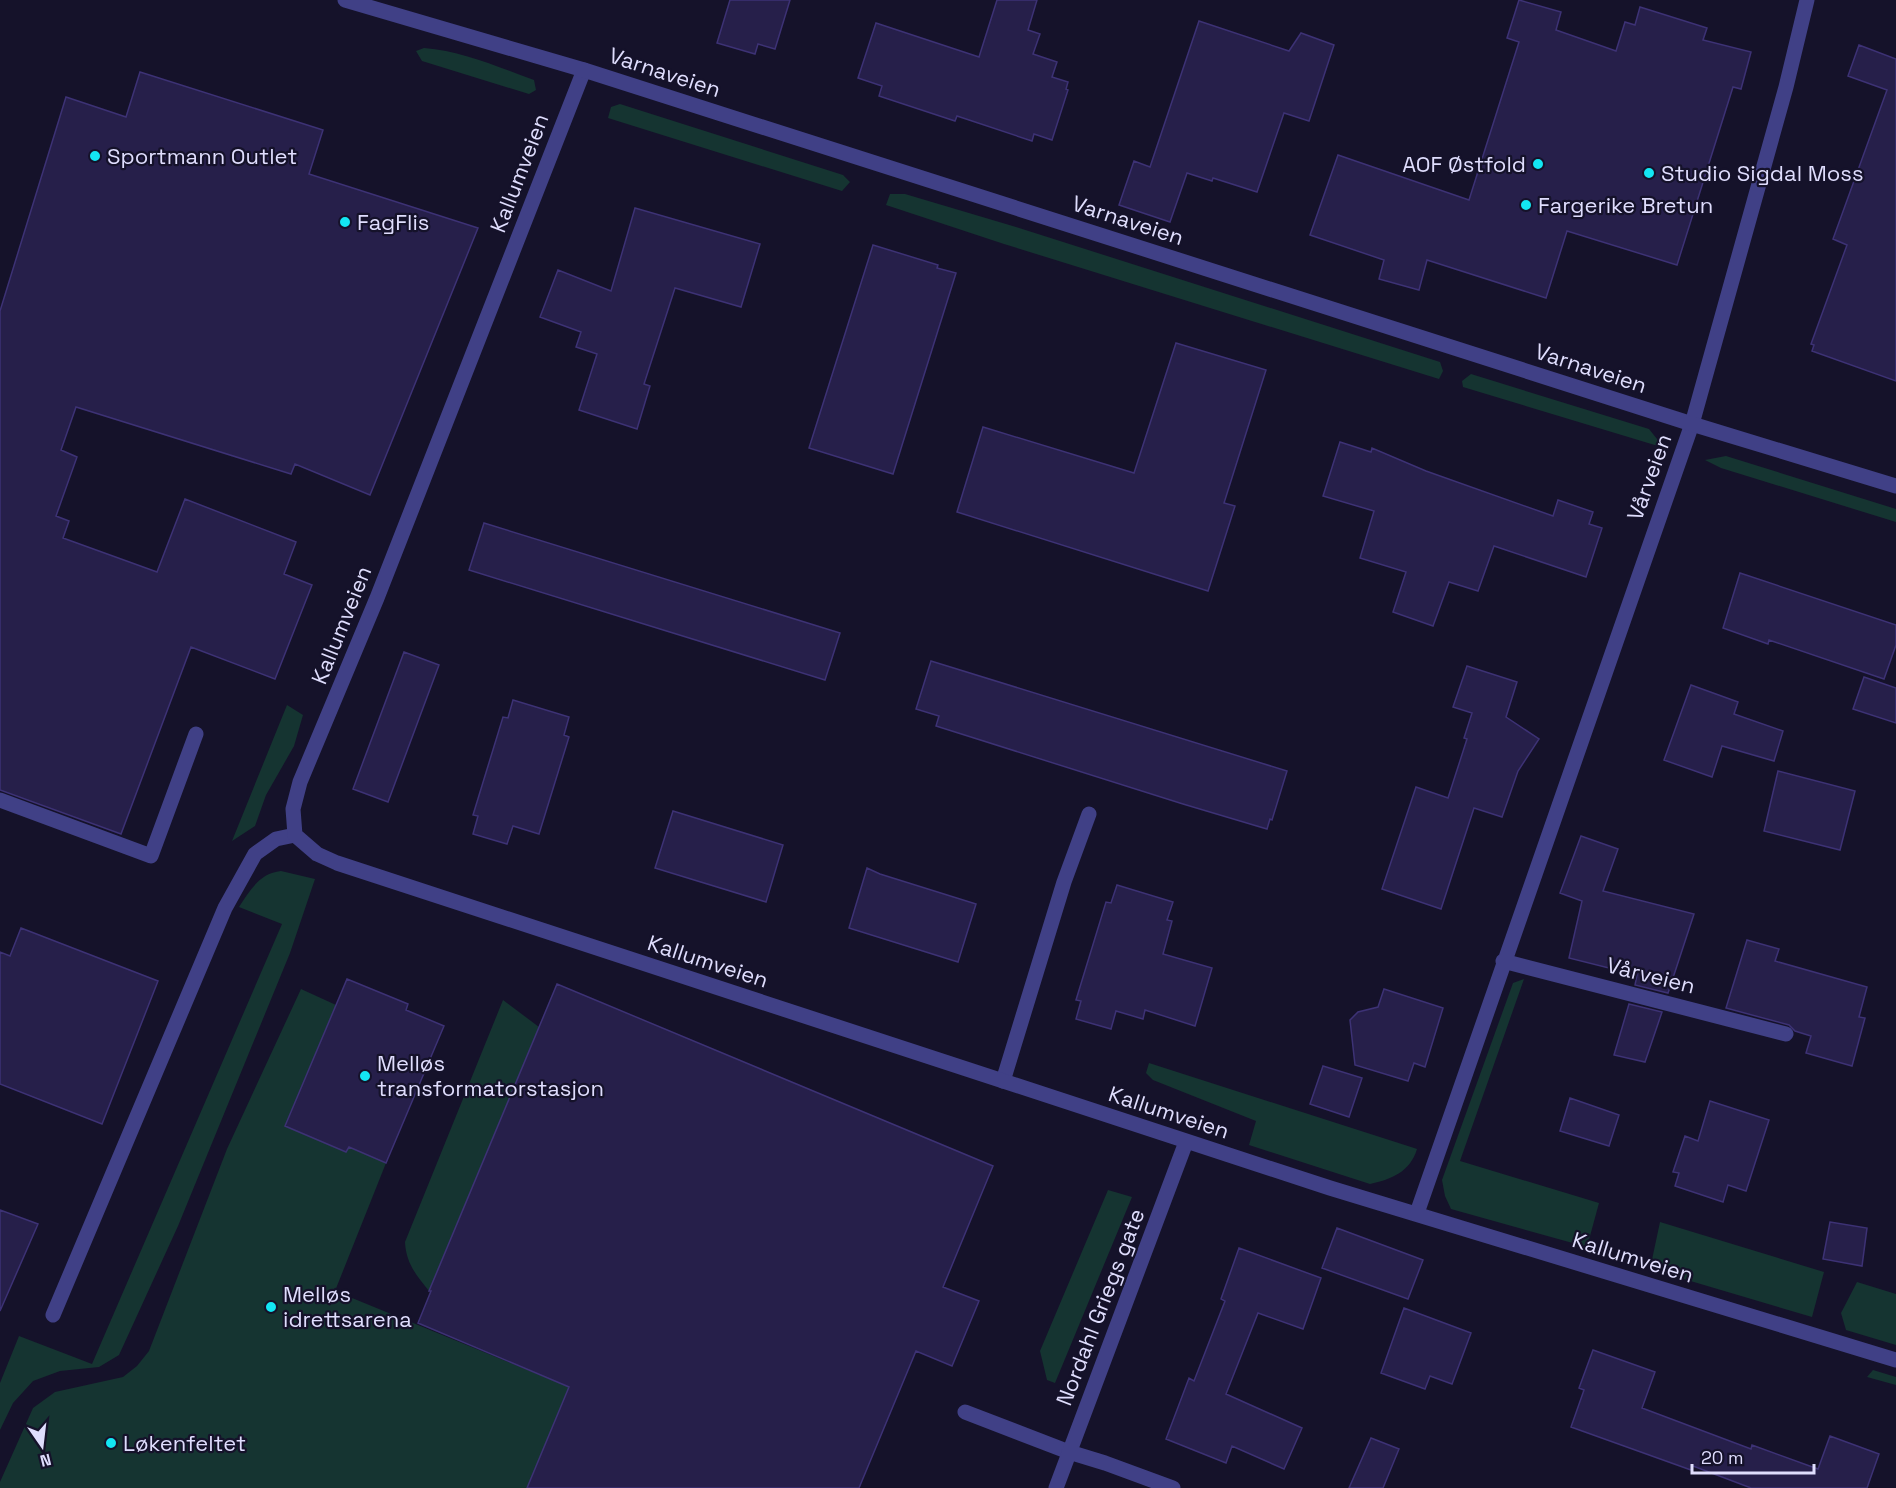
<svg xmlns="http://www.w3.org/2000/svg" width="1896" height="1488" viewBox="0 0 1896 1488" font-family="'Space Grotesk',sans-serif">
<rect width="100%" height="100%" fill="#15122a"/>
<!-- green -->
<path fill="#153431" d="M 424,48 C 462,51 498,67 534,80 L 536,90 L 529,94 L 422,61 L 416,51 Z
M 620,104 L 843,175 L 850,182 L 842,191 L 608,118 L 611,107 Z
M 890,194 L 905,194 L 1016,227 L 1440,362 L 1443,371 L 1439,379 L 1004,244 L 886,205 Z
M 1471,374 L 1649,429 L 1657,439 L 1658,446 L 1463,387 L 1462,381 Z
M 1726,456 L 1896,509 L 1896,522 L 1721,468 L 1705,460 Z
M 287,705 L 303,715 L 294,746 L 266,795 L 255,826 L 232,841 Z
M 281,871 L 315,879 L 290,953 L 178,1226 L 119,1355 L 99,1367 L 60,1371 L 33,1381 L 13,1403 L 0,1430 L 0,1383 L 19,1336 L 92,1364 L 282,924 L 239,907 C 250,890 260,873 281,871 Z
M 1524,979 L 1460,1161 L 1599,1203 L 1587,1247 L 1451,1209 L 1445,1196 L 1442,1180 L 1513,983 Z
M 301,989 L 336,1005 L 285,1126 L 346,1151 L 349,1147 L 386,1163 L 335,1291 L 569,1387 L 527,1488 L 0,1488 L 0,1482 L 33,1408 L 55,1392 L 123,1377 L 137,1366 L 149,1351 L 227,1149 Z
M 503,1000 L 539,1027 L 429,1291 C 416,1275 406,1263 405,1242 Z
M 1149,1063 L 1411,1147 L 1417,1149 C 1410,1172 1392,1179 1370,1184 L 1249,1145 L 1256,1121 L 1153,1080 L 1146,1073 Z
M 1108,1190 L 1132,1197 L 1055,1383 L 1047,1380 L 1040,1351 Z
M 1660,1222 L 1824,1272 L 1812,1317 L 1650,1269 Z
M 1857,1282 L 1896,1294 L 1896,1345 L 1846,1330 L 1841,1313 Z
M 1873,1370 L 1896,1377 L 1896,1385 L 1867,1377 Z"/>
<!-- building -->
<path fill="#261f4a" stroke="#3d3275" stroke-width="1.5" d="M 730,0 L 790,0 L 775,49 L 758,44 L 755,54 L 717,43 Z
M 997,0 L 1037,0 L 1028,30 L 1040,34 L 1033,54 L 1057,62 L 1052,77 L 1068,82 L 1066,89 L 1068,90 L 1052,140 L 1034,134 L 1032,141 L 957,116 L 955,121 L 879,96 L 882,86 L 858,78 L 876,23 L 979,57 Z
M 1519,0 L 1561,12 L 1556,30 L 1616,51 L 1625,22 L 1635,25 L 1640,7 L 1707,28 L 1703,40 L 1751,52 L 1741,89 L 1733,87 L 1677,265 L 1567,231 L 1546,298 L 1427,260 L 1419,290 L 1379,279 L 1384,260 L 1310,235 L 1338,155 L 1469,200 L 1519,42 L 1507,38 Z
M 1199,21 L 1289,51 L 1301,33 L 1334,45 L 1309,121 L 1284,113 L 1257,192 L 1213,178 L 1212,181 L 1187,173 L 1170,222 L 1119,205 L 1134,161 L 1150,167 Z
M 1859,45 L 1896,59 L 1896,381 L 1812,351 L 1814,345 L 1811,344 L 1847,245 L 1833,239 L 1887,90 L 1848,76 Z
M 140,72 L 323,130 L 309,174 L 478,228 L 370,495 L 295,464 L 291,474 L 76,407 L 61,450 L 77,457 L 56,516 L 69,521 L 63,538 L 157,572 L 185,499 L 296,542 L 284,574 L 312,585 L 275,679 L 191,647 L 121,834 L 0,790 L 0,311 L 66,97 L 126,117 Z
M 635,208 L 760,244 L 741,307 L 675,288 L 644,384 L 650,386 L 637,429 L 579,410 L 597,354 L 576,347 L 581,332 L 540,317 L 558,270 L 611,291 Z
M 873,245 L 938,265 L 937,268 L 956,273 L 893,474 L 809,448 Z
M 1176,343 L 1266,370 L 1224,503 L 1235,506 L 1208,591 L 957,512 L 983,427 L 1134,473 Z
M 1340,442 L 1371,452 L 1372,448 L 1426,471 L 1553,516 L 1558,500 L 1593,512 L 1589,524 L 1602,528 L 1586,577 L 1494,546 L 1478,591 L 1449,582 L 1433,626 L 1393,612 L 1406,572 L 1360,558 L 1374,511 L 1323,496 Z
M 484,523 L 840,633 L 825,680 L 469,570 Z
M 1740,573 L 1896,625 L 1896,645 L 1884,679 L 1769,640 L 1768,644 L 1723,628 Z
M 404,652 L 439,665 L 388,802 L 353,789 Z
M 931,661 L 1287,771 L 1272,820 L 1270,819 L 1267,829 L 1183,804 L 936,726 L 939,716 L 916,709 Z
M 1467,666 L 1517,682 L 1506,717 L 1539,739 L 1518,771 L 1502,817 L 1474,808 L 1441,909 L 1382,889 L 1416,787 L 1448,798 L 1467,739 L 1464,738 L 1472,713 L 1453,707 Z
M 1864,677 L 1896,688 L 1896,723 L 1853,709 Z
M 1691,685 L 1738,702 L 1734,714 L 1783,731 L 1774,761 L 1722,746 L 1712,777 L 1664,760 Z
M 513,700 L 569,717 L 564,735 L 569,737 L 539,834 L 513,826 L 507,844 L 473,834 L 478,816 L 473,815 L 503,717 L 508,718 Z
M 1778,771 L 1855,791 L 1840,850 L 1764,831 Z
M 673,811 L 783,845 L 766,902 L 655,868 Z
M 1581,836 L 1618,849 L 1603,891 L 1694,914 L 1668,993 L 1635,985 L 1637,975 L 1569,958 L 1582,901 L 1560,893 Z
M 867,868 L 880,874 L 976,904 L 958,962 L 849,928 Z
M 1117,885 L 1173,902 L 1167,920 L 1172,921 L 1163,954 L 1212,968 L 1195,1026 L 1145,1010 L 1143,1019 L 1116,1011 L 1111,1029 L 1076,1019 L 1081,1001 L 1076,1000 L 1106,902 L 1111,903 Z
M 21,928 L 158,981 L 102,1124 L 0,1084 L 0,952 L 10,956 Z
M 1747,940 L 1779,949 L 1775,961 L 1867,987 L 1859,1017 L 1865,1018 L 1852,1066 L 1806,1053 L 1811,1036 L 1795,1031 L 1789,1025 L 1726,1008 Z
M 347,979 L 408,1004 L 406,1010 L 444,1026 L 386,1163 L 349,1147 L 346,1152 L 285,1126 Z
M 557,984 L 993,1166 L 943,1287 L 979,1301 L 952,1366 L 916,1351 L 859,1488 L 527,1488 L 569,1387 L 418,1323 L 431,1291 L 429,1291 Z
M 1384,989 L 1443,1008 L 1425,1067 L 1414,1063 L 1408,1081 L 1355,1065 L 1350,1020 L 1358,1012 L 1378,1007 Z
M 1629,1004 L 1662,1012 L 1645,1062 L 1614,1055 Z
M 1323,1066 L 1362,1078 L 1349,1117 L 1310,1104 Z
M 1570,1098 L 1619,1115 L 1609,1146 L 1560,1131 Z
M 1710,1101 L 1769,1120 L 1746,1191 L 1728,1185 L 1723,1202 L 1675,1186 L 1679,1173 L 1673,1172 L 1685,1136 L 1698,1141 Z
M 0,1210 L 38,1224 L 0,1311 Z
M 1830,1222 L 1867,1228 L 1862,1266 L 1823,1259 Z
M 1337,1228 L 1423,1260 L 1408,1299 L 1322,1268 Z
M 1239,1248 L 1321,1278 L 1303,1329 L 1258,1313 L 1226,1394 L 1302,1428 L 1284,1469 L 1232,1446 L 1226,1463 L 1166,1439 L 1189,1378 L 1194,1381 L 1225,1301 L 1221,1299 Z
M 1404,1308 L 1471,1333 L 1452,1384 L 1430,1376 L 1425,1389 L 1381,1373 Z
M 1593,1350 L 1655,1372 L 1642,1408 L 1751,1449 L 1752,1445 L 1818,1469 L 1830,1436 L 1879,1454 L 1867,1488 L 1751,1488 L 1693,1466 L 1691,1470 L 1571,1427 L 1584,1390 L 1579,1388 Z
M 1371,1438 L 1399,1449 L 1383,1488 L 1349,1488 Z"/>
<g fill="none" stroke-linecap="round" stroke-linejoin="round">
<!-- service -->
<path stroke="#404086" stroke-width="15" d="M 0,800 L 151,856 L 196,734
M 1003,1081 L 1064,882 L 1089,814
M 53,1315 L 225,908 L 255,854 L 276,839 L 295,835
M 965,1412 L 1069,1452"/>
<!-- minor -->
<path stroke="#404086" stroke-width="15" d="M 584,70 L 377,598 L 300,782 L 293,809 L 295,835 L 317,854 L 337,863 L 1330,1188 L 1896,1360
M 1503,961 L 1786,1034
M 1417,1213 L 1692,424 L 1786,87 L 1807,0
M 1069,1452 L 1105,1463 L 1173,1488
M 1056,1488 L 1186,1142"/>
<!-- tertiary -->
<path stroke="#404086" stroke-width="15" d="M 345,0 L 584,70 L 1692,424 L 1896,486"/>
</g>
<!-- markers -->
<g fill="#13e6f3" stroke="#15122a" stroke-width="2">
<circle cx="95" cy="156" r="6"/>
<circle cx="1538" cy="164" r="6"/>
<circle cx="1649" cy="173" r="6"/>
<circle cx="1526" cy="205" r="6"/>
<circle cx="345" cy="222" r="6"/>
<circle cx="365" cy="1076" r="6"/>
<circle cx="271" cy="1307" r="6"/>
<circle cx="111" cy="1443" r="6"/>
</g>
<g text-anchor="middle" stroke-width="4.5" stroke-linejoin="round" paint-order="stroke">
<!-- street labels -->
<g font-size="22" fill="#dfddfd" stroke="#15122a">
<text transform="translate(665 72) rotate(18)" y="8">Varnaveien</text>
<text transform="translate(519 173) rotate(-69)" y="8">Kallumveien</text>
<text transform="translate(1128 220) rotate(18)" y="8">Varnaveien</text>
<text transform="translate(1591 368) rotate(18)" y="8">Varnaveien</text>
<text transform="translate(1649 477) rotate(-70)" y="8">Vårveien</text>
<text transform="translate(341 625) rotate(-68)" y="8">Kallumveien</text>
<text transform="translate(708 961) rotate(18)" y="8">Kallumveien</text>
<text transform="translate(1651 975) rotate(14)" y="8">Vårveien</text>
<text transform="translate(1169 1112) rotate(18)" y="8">Kallumveien</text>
<text transform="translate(1633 1257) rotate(17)" y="8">Kallumveien</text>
<text transform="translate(1100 1307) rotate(-69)" y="8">Nordahl Griegs gate</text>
</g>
<!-- poi labels -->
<g font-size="22" fill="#dfddfd" stroke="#15122a" text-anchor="start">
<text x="107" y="164">Sportmann Outlet</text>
<text x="1526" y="172" text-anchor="end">AOF Østfold</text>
<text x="1661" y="181">Studio Sigdal Moss</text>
<text x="1538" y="213">Fargerike Bretun</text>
<text x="357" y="230">FagFlis</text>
<text x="377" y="1071">Melløs<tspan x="377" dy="25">transformatorstasjon</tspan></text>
<text x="283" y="1302">Melløs<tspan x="283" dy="25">idrettsarena</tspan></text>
<text x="123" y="1451">Løkenfeltet</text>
</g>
</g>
<!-- north arrow -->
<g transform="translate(42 1446) rotate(166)" stroke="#15122a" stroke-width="4.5" paint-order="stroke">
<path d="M0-4.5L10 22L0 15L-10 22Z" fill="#dfddfd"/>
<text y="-9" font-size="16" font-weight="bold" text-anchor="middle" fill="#dfddfd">N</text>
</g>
<!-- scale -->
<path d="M1692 1464v9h122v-9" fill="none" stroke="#dfddfd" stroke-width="3"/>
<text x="1701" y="1464" font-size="18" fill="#dfddfd" stroke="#15122a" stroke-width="4.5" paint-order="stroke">20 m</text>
</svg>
